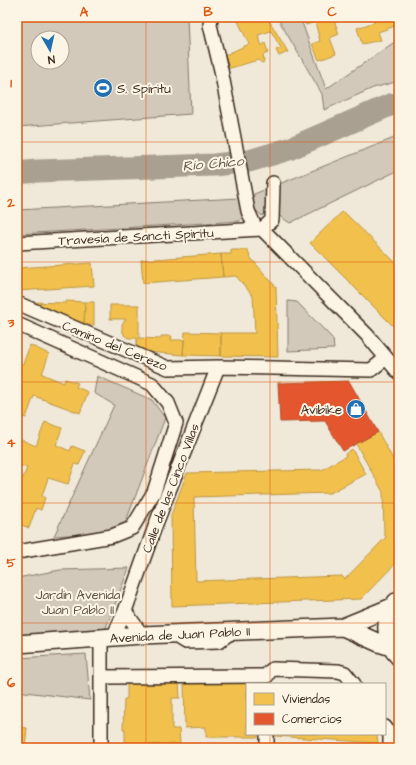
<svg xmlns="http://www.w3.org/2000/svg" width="416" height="765" viewBox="0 0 416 765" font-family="'Architects Daughter',sans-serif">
<rect width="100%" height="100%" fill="#f0e9d9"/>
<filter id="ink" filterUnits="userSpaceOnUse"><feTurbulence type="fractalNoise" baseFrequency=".025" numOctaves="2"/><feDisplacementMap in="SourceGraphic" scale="8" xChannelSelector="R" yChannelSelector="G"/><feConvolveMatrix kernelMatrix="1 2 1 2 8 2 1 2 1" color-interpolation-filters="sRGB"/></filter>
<g filter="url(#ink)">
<!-- green -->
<path fill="#d2c9ba" stroke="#867a6c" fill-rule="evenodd" d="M 17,17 L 187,17 L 191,114 L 17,127 ZM 38,38 L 62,38 L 62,62 L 38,62 Z
M 277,17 L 300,17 L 326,89 L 399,39 L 399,81 L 373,88 L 324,110 L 322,94 Z
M 399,136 L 399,170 L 290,223 L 269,209 L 262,216 L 253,208 L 254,194 Z
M 239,198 L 242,217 L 240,221 L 17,234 L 17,210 Z
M 288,301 L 297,302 L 333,339 L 334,349 L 288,351 Z
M 97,376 L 152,400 L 165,418 L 125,524 L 106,532 L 54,536 L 114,405 L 94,393 Z
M 129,568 L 105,630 L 17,636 L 17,578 L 60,570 Z
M 86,654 L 90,700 L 17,691 L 17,658 Z"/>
<!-- homes -->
<path fill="#f2c14e" stroke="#bb9440" d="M 236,17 L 267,17 L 288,52 L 279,56 L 276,50 L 281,48 L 271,31 L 258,35 L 262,46 L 265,43 L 268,53 L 263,55 L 264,62 L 262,63 L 258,60 L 227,69 L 223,56 L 249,44 Z
M 303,17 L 323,17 L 323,19 L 333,17 L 339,34 L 330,38 L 336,54 L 319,60 L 312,44 L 320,41 L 315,22 L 306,25 Z
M 373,17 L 393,17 L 395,26 L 378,32 L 381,40 L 362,44 L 357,28 L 375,22 Z
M 343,211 L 399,266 L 399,332 L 310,243 Z
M 231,250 L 248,250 L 250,257 L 276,287 L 278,357 L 221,356 L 221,333 L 255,333 L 253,296 L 236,276 L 223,277 L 221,254 L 231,254 Z
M 221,254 L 223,277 L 143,283 L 141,260 Z
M 92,263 L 94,286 L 17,291 L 17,268 Z
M 66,301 L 85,302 L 84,324 L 73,324 L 73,319 L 60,319 L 30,302 L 66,303 Z
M 85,302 L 94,302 L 94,325 L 89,325 L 86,331 L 84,330 Z
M 110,305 L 139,305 L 139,338 L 161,339 L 161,336 L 172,336 L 171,340 L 184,340 L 183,355 L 136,351 L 137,338 L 128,338 L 124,335 L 122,329 L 122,324 L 126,319 L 110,319 Z
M 185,332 L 221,333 L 221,356 L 183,355 Z
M 30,345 L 49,354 L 42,374 L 64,383 L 65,379 L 78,383 L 76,387 L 88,392 L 80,413 L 34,396 L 26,418 L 17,415 L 17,362 L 23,364 Z
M 45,422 L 62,428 L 56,445 L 70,451 L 72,446 L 85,451 L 79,465 L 75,464 L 68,484 L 48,478 L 42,496 L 45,498 L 41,510 L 36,508 L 29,528 L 19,524 L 19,523 L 17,522 L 17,493 L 18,489 L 17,489 L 17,478 L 22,480 L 27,468 L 17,464 L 17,438 L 36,446 Z
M 378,432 L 399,470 L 399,560 L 361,599 L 172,606 L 171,515 L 187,473 L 322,470 L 346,456 L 345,454 L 352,449 L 366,474 L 330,493 L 194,497 L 196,581 L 342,576 L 345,579 L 386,537 L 384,534 L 383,492 L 356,444 Z
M 127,682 L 179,682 L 180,698 L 172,698 L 172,729 L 179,729 L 180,744 L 125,745 L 125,729 L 123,729 L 124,699 L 127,699 Z
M 184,682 L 257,682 L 257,684 L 247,684 L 247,734 L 258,734 L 258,737 L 206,737 L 206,727 L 185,728 Z
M 17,727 L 27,728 L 25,748 L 17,748 Z
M 275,734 L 376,734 L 377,736 L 378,743 L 275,736 Z"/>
<!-- shops -->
<path fill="#e4572e" stroke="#b14a29" d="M 349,381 L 378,432 L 343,451 L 325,421 L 280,422 L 278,383 Z"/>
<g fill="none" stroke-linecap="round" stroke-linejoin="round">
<!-- river -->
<path stroke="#aaa091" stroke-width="23" d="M 17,173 L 37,171 L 214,165 L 249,161 L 289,149 L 390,105 L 399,104"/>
<!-- minor casing -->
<g stroke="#3b2a1e" stroke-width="16">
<path id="minor" d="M 211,17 L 210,25 L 221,70 L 248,211 L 256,229
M 262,229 L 272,220 L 273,183
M 17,243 L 262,229 L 367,335 L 399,373
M 17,303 L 168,368 L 218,367 L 371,370 L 386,358
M 17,324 L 152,384 L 168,403 L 176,423 L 154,492 L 132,528 L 112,536 L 17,552
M 125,611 L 142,635
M 172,634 L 185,642 L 219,641 L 233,631
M 113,637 L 125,611 L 157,521 L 218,367
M 267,676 L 269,672 L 273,669 L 338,671 L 345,673 L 354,684
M 101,677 L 267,676
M 385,727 L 390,734 L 390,748
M 267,734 L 267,748
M 101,748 L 101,639"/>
</g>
<!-- major casing -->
<g stroke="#3b2a1e" stroke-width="20">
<path id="major" d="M 396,602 C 382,618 385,643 399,657
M 343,627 L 379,643 L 391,647
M 17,644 L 142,635 L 343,627 L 392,607"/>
</g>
<!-- minor -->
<use href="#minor" stroke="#fcf5e5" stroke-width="13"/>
<!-- major -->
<use href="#major" stroke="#fcf5e5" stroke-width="17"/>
</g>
</g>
<!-- grid -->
<path fill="none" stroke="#df570d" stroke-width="1" stroke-opacity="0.55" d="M 146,17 L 146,748M 270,17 L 270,684M 17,142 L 399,142M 17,262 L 399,262M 17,382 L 399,382M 17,503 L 399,503M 17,623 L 399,623M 270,734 L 270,748"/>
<!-- icons -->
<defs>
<g id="stadium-disc" transform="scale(1)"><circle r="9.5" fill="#1f6fb2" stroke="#fcf5e5"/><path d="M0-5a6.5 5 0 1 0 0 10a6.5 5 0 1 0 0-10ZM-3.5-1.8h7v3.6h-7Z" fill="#fff"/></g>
<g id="shop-disc" transform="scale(1)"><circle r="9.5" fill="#1f6fb2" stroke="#fcf5e5"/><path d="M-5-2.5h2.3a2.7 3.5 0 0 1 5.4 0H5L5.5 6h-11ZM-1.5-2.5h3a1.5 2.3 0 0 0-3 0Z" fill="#fff"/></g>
</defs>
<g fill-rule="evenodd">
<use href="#stadium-disc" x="103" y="88"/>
<use href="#shop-disc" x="356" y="409"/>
</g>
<g text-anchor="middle" stroke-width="4" stroke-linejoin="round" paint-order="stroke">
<!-- poi labels -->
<g font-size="13" fill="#3b2a1e" stroke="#fcf5e5" text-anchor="start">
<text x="117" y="93">S. Spíritu</text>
<text x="342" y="414" text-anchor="end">Avibike</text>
</g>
<!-- street labels -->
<g font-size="13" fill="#3b2a1e" stroke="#fcf5e5">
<text transform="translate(136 236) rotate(-3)" y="5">Travesía de Sancti Spiritu</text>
<text transform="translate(115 345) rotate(22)" y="5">Camino del Cerezo</text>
<text transform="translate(170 488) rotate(-69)" y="5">Calle de las Cinco Villas</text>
<text transform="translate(180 634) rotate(-3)" y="5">Avenida de Juan Pablo II</text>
</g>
<!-- park labels -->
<g font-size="13" fill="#615245" stroke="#fcf5e5">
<text x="78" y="599">Jardín Avenida<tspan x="78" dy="15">Juan Pablo II</tspan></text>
</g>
<!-- water labels -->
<g font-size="14" font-style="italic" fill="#625346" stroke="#fcf5e5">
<text transform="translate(213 163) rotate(-5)" y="5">Río Chico</text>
</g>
</g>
<!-- margin -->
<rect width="416" height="765" fill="none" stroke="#fcf5e5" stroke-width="44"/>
<!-- legend -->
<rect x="246" y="683" width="140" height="52" fill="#fcf5e5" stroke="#afa495"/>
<rect x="254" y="693" width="20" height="12" fill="#f2c14e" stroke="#afa495"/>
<text x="282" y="703" font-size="12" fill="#3b2a1e">Viviendas</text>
<rect x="254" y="713" width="20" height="12" fill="#e4572e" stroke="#afa495"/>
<text x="282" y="723" font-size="12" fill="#3b2a1e">Comercios</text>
<!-- north arrow -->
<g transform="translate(50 50) rotate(171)"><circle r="19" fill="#fcf5e5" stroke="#afa495"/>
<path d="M0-3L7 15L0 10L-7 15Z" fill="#1f6fb2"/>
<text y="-6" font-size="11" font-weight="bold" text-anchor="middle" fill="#3b2a1e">N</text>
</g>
<rect x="22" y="22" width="372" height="721" fill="none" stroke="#df570d" stroke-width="1.5"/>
<g font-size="13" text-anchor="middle" font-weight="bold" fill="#df570d">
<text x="84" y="16">A</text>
<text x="208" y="16">B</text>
<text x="332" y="16">C</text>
<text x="11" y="87">1</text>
<text x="11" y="207">2</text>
<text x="11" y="327">3</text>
<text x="11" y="447">4</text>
<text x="11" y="567">5</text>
<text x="11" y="687">6</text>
</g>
</svg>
